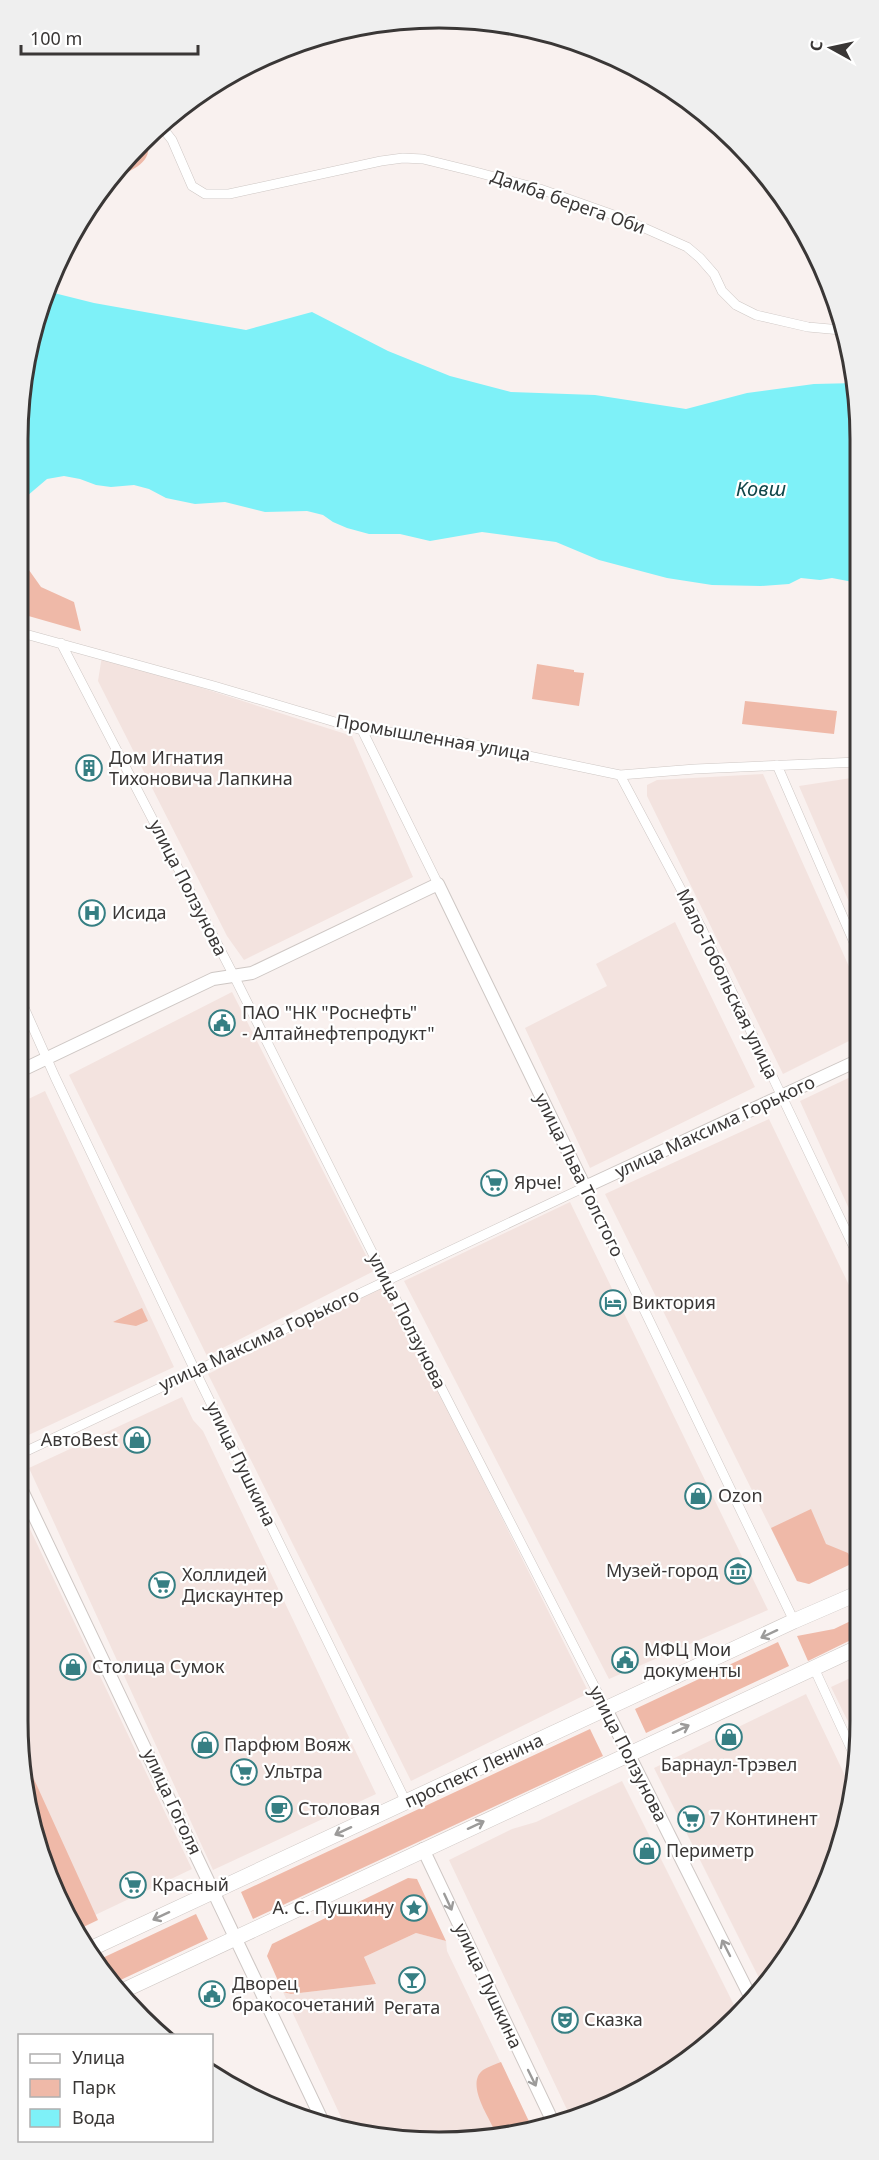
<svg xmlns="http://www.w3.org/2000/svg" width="879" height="2160" viewBox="0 0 879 2160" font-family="'Noto Sans',sans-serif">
<rect width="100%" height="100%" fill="#f9f1ef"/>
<!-- built -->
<path fill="#f3e3df" d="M 102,656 L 352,736 L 413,877 L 244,960 L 227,936 L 98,681 Z
M 763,774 L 859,989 L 859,1036 L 783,1074 L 647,796 L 647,785 L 657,780 Z
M 858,777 L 859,925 L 799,786 Z
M 675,922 L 755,1087 L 590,1168 L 525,1028 L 607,986 L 596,964 Z
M 232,992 L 374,1271 L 207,1356 L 69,1075 Z
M 859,1073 L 860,1233 L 800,1101 Z
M 45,1091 L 174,1367 L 18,1440 L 18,1104 Z
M 769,1119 L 860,1308 L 861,1563 L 853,1563 L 809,1584 L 797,1581 L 605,1194 Z
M 570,1202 L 768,1610 L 609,1679 L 404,1281 Z
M 386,1285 L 589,1693 L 411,1781 L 208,1374 Z
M 182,1397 L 193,1420 L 203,1431 L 376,1794 L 213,1870 L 29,1468 Z
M 18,1504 L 192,1869 L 72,1926 L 40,1856 L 18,1721 Z
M 861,1673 L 861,1720 L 858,1742 L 831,1687 Z
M 806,1694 L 850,1786 L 839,1856 L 774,1977 L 764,1988 L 654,1768 Z
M 622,1781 L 739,2015 L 718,2037 L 651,2085 L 570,2116 L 449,1860 L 512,1829 L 536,1822 Z
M 416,1933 L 446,1941 L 447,1951 L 533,2130 L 522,2134 L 384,2138 L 347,2130 L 283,1992 L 291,1994 L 376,1984 L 364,1957 Z"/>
<!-- green -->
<path fill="#efb9a8" d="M 146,139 C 157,163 127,173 110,179 L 122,162 Z
M 18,550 L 19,556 L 41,587 L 74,602 L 81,631 L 18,613 Z
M 537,664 L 574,670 L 574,672 L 584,673 L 579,706 L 532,699 Z
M 745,701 L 837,711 L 834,734 L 742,724 Z
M 142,1308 L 148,1321 L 136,1326 L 113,1322 Z
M 811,1509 L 826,1544 L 848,1553 L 853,1563 L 809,1584 L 797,1581 L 771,1528 Z
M 861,1616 L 861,1635 L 808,1661 L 797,1636 L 834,1629 Z
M 778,1642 L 789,1666 L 646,1733 L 635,1709 Z
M 590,1729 L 603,1756 L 253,1919 L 241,1892 Z
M 28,1766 L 98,1920 L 75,1931 L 40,1856 L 26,1767 Z
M 408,1878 L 417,1879 L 446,1941 L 416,1933 L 364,1957 L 376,1984 L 291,1994 L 283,1992 L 267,1956 L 272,1944 Z
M 196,1914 L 208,1939 L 112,1984 L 96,1961 Z
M 501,2062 L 533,2130 L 522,2134 L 481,2135 L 494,2129 C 487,2114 466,2083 483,2070 C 488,2067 495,2064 501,2062 Z"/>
<!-- water -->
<path fill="#7ef1f8" d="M 46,291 L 94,303 L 246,330 L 312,312 L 388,351 L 450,376 L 511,392 L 595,395 L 686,409 L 747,393 L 814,384 L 857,383 L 858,583 L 832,578 L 820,580 L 801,578 L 789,584 L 761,586 L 712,585 L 667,578 L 599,560 L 556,542 L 482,532 L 430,541 L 400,534 L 369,534 L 347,528 L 333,522 L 323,515 L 307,511 L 265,512 L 225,502 L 195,504 L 166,498 L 149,489 L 134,485 L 111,487 L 96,485 L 80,479 L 64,476 L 47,479 L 27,496 L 18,507 L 18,440 L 40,304 Z"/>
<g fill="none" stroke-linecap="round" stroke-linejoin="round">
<!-- minor casing -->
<g stroke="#cec7c4" stroke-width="10">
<path id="minor" d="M 161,126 L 172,140 L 192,186 L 205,194 L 229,194 L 381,161 L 403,158 L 423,159 L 472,171 L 540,189 L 622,218 L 687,247 L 700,258 L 714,274 L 722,291 L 736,305 L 756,315 L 808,327 L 841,330
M 18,632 L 214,686 L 362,730 L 404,733 L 471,744 L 620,775 L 695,769 L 858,762
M 61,643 L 234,976 L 386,1280 L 606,1709
M 362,730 L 438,884
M 777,765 L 859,954
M 620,775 L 701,927 L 860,1260
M 18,994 L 55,1077 L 201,1383 L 406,1802
M 18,1455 L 585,1187 L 794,1621
M 814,1668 L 855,1757"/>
</g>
<!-- tertiary casing -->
<g stroke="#cec7c4" stroke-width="14">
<path id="tertiary" d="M 18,1072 L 213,979 L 252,973 L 438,884 L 585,1187 L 859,1060
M 18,1482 L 324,2124
M 606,1709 L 752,2000
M 423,1849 L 553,2122"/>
</g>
<!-- primary casing -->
<g stroke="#cec7c4" stroke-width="16">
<path id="primary" d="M 88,1950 L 794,1621 L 861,1592
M 118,1993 L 861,1646"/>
</g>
<!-- minor -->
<use href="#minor" stroke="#fff" stroke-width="9"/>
<!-- tertiary -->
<use href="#tertiary" stroke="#fff" stroke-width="12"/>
<!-- primary -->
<use href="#primary" stroke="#fff" stroke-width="15"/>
</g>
<!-- one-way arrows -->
<defs><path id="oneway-shaft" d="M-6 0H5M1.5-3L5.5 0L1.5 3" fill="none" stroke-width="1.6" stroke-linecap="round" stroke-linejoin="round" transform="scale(1.5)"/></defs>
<g stroke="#9c9b9a">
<use href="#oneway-shaft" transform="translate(769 1634) rotate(155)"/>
<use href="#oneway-shaft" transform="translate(681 1729) rotate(-25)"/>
<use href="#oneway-shaft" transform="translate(476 1825) rotate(-25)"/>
<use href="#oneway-shaft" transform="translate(343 1831) rotate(155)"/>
<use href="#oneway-shaft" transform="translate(448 1902) rotate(65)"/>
<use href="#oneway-shaft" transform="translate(161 1916) rotate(155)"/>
<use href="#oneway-shaft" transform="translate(726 1948) rotate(-117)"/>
<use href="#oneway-shaft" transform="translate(532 2078) rotate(64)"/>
</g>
<!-- icons -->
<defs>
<g id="building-ring" transform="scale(1.35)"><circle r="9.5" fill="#fff" stroke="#367f83" stroke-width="1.5"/><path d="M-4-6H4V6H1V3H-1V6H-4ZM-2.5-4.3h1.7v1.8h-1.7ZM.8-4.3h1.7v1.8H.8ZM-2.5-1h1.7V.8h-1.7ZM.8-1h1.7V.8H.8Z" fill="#367f83"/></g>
<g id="hospital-ring" transform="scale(1.35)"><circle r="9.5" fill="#fff" stroke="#367f83" stroke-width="1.5"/><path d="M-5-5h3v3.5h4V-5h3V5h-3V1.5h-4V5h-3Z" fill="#367f83"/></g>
<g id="civic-ring" transform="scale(1.35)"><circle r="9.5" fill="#fff" stroke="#367f83" stroke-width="1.5"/><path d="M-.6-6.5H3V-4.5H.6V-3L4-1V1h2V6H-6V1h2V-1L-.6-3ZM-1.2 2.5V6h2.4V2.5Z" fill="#367f83"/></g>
<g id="supermarket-ring" transform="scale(1.35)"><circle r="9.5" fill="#fff" stroke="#367f83" stroke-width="1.5"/><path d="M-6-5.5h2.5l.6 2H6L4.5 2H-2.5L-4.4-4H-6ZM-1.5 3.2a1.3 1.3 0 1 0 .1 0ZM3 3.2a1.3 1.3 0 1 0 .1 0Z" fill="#367f83"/></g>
<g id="hotel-ring" transform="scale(1.35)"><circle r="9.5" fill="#fff" stroke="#367f83" stroke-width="1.5"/><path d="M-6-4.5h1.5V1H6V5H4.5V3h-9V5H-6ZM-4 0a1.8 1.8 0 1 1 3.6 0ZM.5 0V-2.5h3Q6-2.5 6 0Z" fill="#367f83"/></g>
<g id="shop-ring" transform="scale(1.35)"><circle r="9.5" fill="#fff" stroke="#367f83" stroke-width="1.5"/><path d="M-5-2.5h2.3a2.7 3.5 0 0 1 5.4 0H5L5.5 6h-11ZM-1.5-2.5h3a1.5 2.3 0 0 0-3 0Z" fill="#367f83"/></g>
<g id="museum-ring" transform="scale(1.35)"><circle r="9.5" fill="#fff" stroke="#367f83" stroke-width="1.5"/><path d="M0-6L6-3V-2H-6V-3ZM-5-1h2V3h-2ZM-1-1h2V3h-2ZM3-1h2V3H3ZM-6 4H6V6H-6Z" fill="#367f83"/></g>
<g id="cafe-ring" transform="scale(1.35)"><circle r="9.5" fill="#fff" stroke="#367f83" stroke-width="1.5"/><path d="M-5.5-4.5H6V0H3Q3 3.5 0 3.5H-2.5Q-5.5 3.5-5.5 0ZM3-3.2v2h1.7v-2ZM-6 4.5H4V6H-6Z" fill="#367f83"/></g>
<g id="sight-ring" transform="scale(1.35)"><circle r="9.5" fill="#fff" stroke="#367f83" stroke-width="1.5"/><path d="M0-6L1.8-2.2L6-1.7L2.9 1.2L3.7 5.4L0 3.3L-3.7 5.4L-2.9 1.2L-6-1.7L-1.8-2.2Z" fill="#367f83"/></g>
<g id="bar-ring" transform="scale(1.35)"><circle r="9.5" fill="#fff" stroke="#367f83" stroke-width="1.5"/><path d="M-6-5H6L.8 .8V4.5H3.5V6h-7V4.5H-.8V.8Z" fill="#367f83"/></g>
<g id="theatre-ring" transform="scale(1.35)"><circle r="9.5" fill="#fff" stroke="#367f83" stroke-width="1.5"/><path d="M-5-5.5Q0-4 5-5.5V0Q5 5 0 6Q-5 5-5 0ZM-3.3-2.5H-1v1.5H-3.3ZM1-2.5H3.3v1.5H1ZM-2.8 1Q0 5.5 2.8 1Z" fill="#367f83"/></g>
</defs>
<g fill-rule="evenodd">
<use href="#building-ring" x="89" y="768"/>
<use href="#hospital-ring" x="92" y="913"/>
<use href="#civic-ring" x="222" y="1023"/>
<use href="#supermarket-ring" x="494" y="1183"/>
<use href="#hotel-ring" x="613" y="1303"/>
<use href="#shop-ring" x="137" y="1440"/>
<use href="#shop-ring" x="698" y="1496"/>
<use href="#museum-ring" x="738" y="1571"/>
<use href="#supermarket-ring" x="162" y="1585"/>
<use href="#civic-ring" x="625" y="1660"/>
<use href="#shop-ring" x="73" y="1667"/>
<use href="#shop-ring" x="729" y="1737"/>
<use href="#shop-ring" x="205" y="1745"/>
<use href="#supermarket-ring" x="244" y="1772"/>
<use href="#cafe-ring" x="279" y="1809"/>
<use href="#supermarket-ring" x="691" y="1819"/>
<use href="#shop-ring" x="647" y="1851"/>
<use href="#supermarket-ring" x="133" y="1885"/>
<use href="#sight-ring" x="414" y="1908"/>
<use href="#bar-ring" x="412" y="1980"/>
<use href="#civic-ring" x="212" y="1994"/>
<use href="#theatre-ring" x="565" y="2020"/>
</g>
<g text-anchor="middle" stroke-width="4.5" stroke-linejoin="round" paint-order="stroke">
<!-- street labels -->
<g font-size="18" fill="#3a3736" stroke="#fff">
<text transform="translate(568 202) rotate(19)" y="6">Дамба берега Оби</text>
<text transform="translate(433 738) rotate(10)" y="6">Промышленная улица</text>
<text transform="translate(188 888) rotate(63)" y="6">улица Ползунова</text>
<text transform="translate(727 984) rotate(64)" y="6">Мало-Тобольская улица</text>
<text transform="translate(715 1127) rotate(-25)" y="6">улица Максима Горького</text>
<text transform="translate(579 1175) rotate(64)" y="6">улица Льва Толстого</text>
<text transform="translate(407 1321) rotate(63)" y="6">улица Ползунова</text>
<text transform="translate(259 1340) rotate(-25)" y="6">улица Максима Горького</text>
<text transform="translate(241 1464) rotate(64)" y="6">улица Пушкина</text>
<text transform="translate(628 1754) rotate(63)" y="6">улица Ползунова</text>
<text transform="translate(474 1771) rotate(-25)" y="6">проспект Ленина</text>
<text transform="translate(172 1802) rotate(65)" y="6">улица Гоголя</text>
<text transform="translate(488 1986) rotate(65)" y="6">улица Пушкина</text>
</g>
<!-- poi labels -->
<g font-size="18" fill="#3a3736" stroke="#fff" text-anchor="start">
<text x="109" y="764">Дом Игнатия<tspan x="109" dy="21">Тихоновича Лапкина</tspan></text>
<text x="112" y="919">Исида</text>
<text x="242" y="1019">ПАО "НК "Роснефть"<tspan x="242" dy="21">- Алтайнефтепродукт"</tspan></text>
<text x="514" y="1189">Ярче!</text>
<text x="632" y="1309">Виктория</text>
<text x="118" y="1446" text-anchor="end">АвтоBest</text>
<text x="718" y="1502">Ozon</text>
<text x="718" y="1577" text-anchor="end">Музей-город</text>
<text x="182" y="1581">Холлидей<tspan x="182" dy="21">Дискаунтер</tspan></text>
<text x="644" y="1656">МФЦ Мои<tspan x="644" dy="21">документы</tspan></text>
<text x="92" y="1673">Столица Сумок</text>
<text x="224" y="1751">Парфюм Вояж</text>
<text x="729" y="1771" text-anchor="middle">Барнаул-Трэвел</text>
<text x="264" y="1778">Ультра</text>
<text x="298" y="1815">Столовая</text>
<text x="710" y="1825">7 Континент</text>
<text x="666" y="1857">Периметр</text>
<text x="152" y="1891">Красный</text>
<text x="394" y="1914" text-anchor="end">А. С. Пушкину</text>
<text x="232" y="1990">Дворец<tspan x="232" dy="21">бракосочетаний</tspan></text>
<text x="412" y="2014" text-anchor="middle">Регата</text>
<text x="584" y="2026">Сказка</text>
</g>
<!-- water labels -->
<g font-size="20" font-style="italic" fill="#104649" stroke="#fff">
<text x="761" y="496">Ковш</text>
</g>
</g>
<!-- crop -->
<path d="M0 0H879V2160H0ZM439 28H439A411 411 0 0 1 850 439V1721A411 411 0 0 1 439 2132H439A411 411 0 0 1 28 1721V439A411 411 0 0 1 439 28Z" fill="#efefef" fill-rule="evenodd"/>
<path fill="none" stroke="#3a3736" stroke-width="3" d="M439 28H439A411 411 0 0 1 850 439V1721A411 411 0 0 1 439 2132H439A411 411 0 0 1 28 1721V439A411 411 0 0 1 439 28Z"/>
<!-- legend -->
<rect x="18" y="2034" width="195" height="108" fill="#ffffff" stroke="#b0afaf" stroke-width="1.5"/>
<rect x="30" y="2054" width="30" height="9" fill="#ffffff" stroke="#b0afaf" stroke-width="1.5"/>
<text x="72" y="2064" font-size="18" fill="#3a3736">Улица</text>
<rect x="30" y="2079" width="30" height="18" fill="#efb9a8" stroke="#b0afaf" stroke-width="1.5"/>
<text x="72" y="2094" font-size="18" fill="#3a3736">Парк</text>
<rect x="30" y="2109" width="30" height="18" fill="#7ef1f8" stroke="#b0afaf" stroke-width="1.5"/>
<text x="72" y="2124" font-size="18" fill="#3a3736">Вода</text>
<!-- north arrow -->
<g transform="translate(831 48) rotate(278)" stroke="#ffffff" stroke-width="4.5" paint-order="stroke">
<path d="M0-4.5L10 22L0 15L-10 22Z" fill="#3a3736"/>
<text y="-9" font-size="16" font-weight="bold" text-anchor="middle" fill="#3a3736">С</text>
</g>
<!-- scale -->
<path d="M21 45v9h177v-9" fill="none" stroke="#3a3736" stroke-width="3"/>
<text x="30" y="45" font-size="18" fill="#3a3736" stroke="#ffffff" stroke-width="4.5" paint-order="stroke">100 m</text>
</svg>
